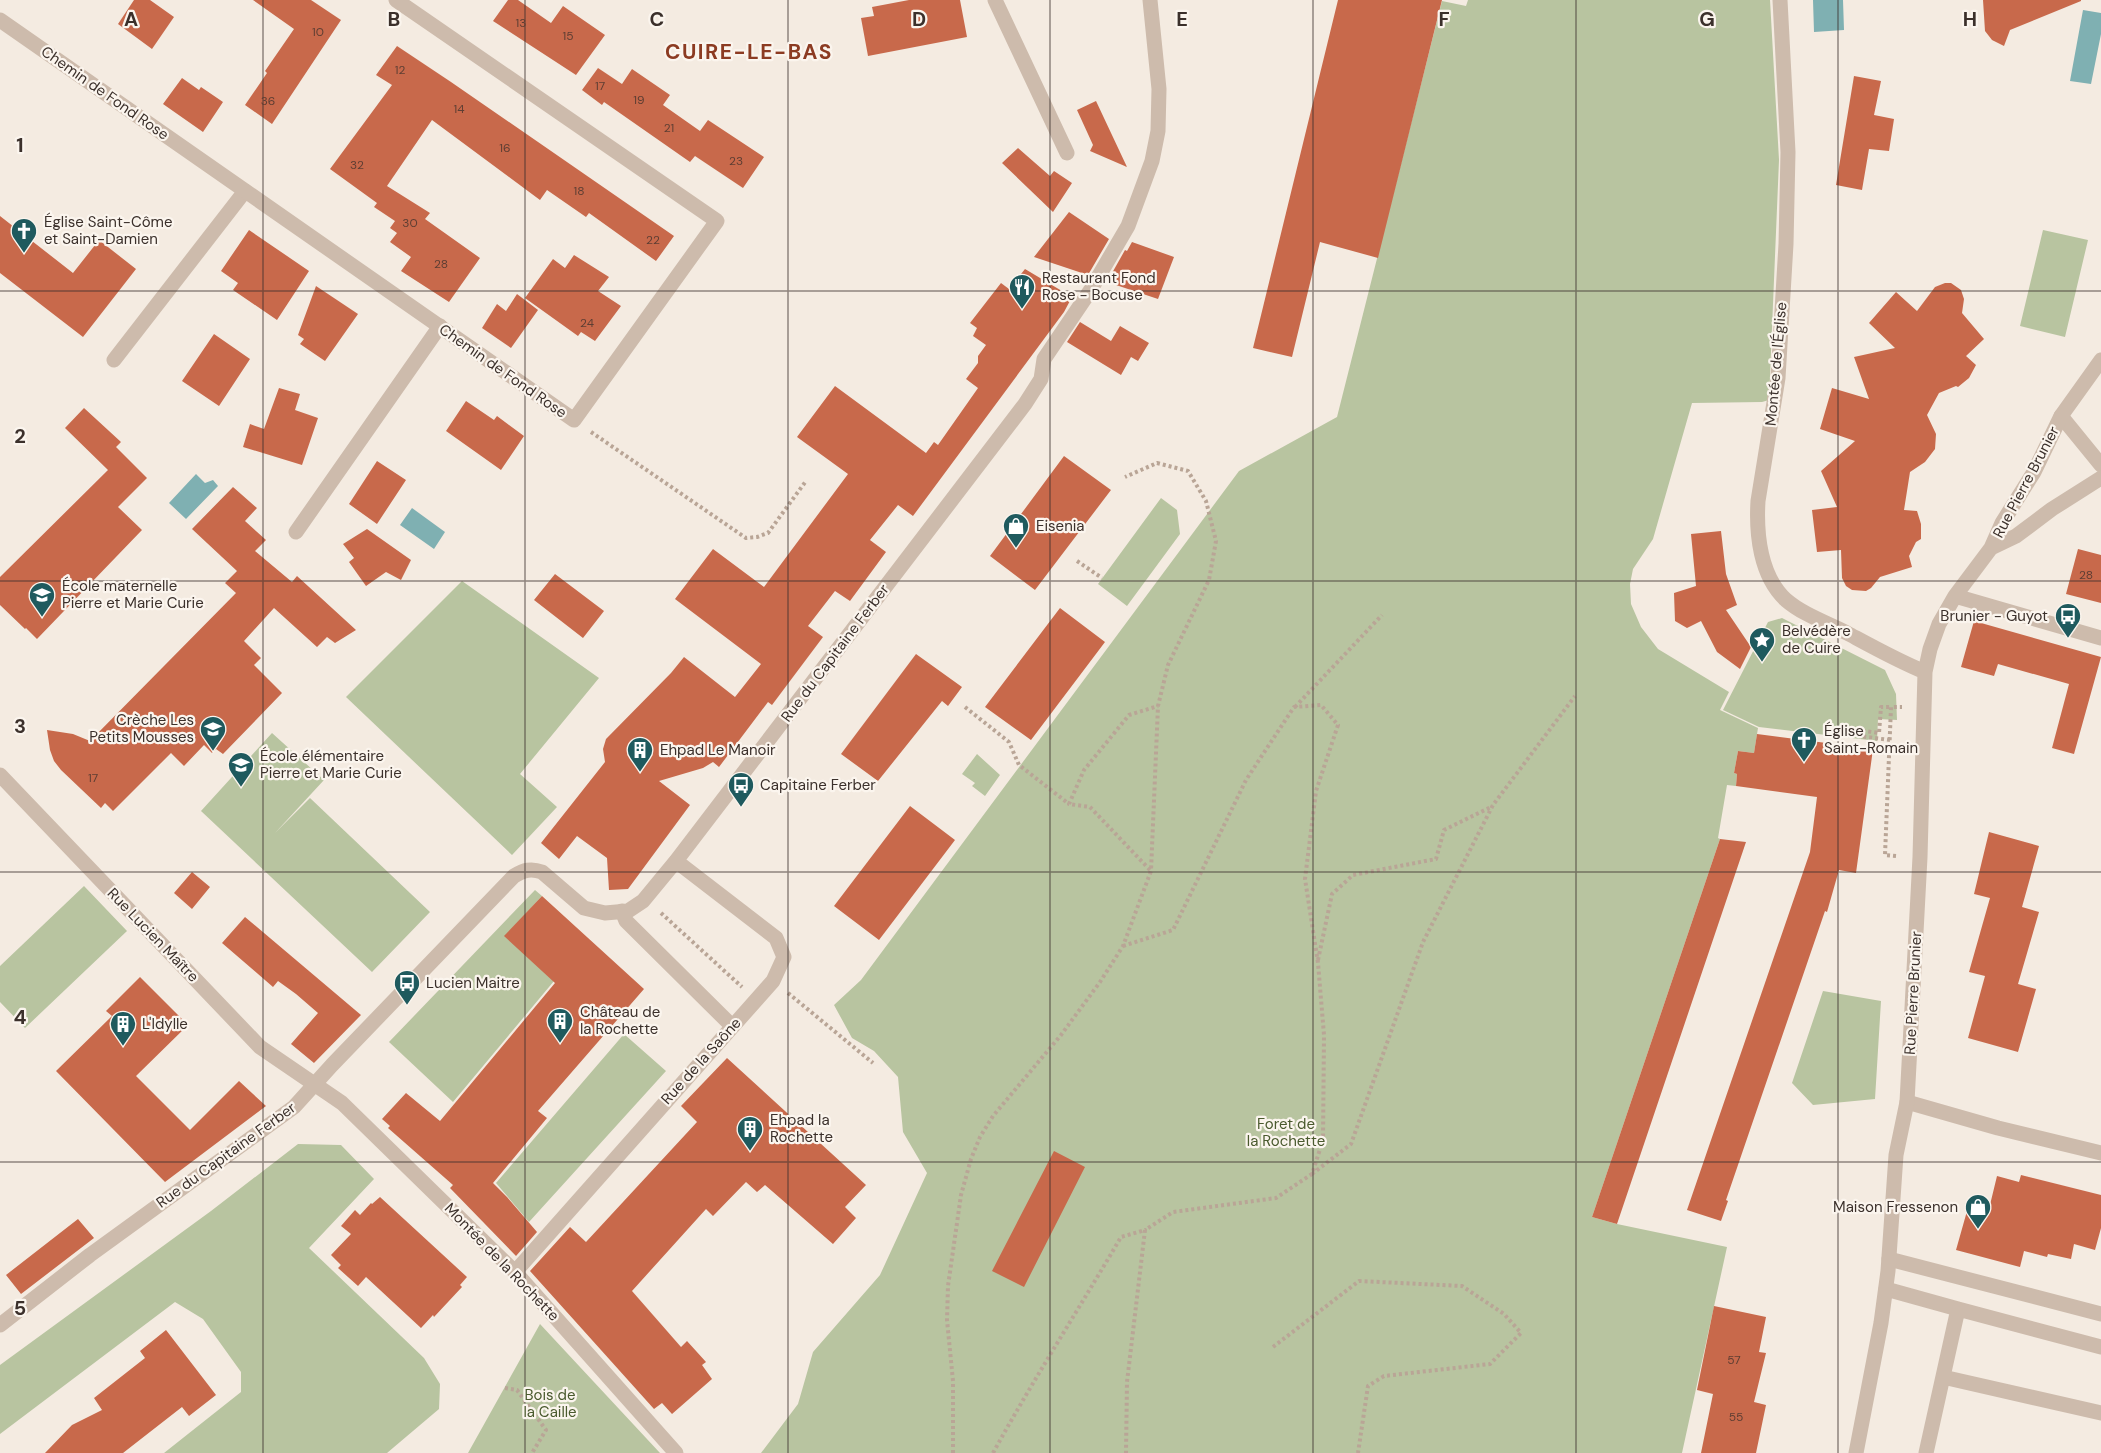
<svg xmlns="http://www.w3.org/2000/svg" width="2101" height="1453" viewBox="0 0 2101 1453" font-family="'DM Sans',sans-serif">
<rect width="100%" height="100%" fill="#f4ebe1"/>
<!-- green -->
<path fill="#b8c4a0" d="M 1468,0 L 1770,0 L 1779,160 L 1769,400 L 1762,402 L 1692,403 L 1653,539 L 1633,569 L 1630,584 L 1631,604 L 1641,627 L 1658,649 L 1729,692 L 1720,710 L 1758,728 L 1754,753 L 1738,751 L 1734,773 L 1737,774 L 1736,786 L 1727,785 L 1718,838 L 1720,839 L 1592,1217 L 1617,1224 L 1727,1247 L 1682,1453 L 761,1453 L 798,1404 L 813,1352 L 880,1275 L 927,1173 L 903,1132 L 898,1077 L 874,1051 L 852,1038 L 834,1005 L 861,980 L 1239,471 L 1337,417 L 1442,1 L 1466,6 Z
M 2043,230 L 2088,240 L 2065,337 L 2020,326 Z
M 1161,498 L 1177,510 L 1180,534 L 1127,606 L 1098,584 Z
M 462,581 L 599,678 L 520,774 L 557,807 L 512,855 L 346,697 Z
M 1782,618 L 1885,670 L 1896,694 L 1897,720 L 1878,719 L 1877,741 L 1759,727 L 1723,710 L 1768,622 Z
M 272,733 L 324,780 L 275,833 L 310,798 L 430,912 L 372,972 L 201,811 Z
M 977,754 L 1000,775 L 985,796 L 972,786 L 975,783 L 962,774 Z
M 84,886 L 127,931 L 25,1028 L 0,1002 L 0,966 Z
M 535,890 L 542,896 L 505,936 L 554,981 L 453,1102 L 389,1042 Z
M 1823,991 L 1881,1001 L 1875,1099 L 1813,1105 L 1792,1083 Z
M 624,1034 L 666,1071 L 529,1222 L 496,1183 Z
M 298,1144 L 341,1145 L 374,1179 L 309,1248 L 424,1358 L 440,1384 L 439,1409 L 387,1453 L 164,1453 L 241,1392 L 241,1372 L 203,1319 L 175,1302 L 0,1434 L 0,1365 L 211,1211 Z
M 540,1324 L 660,1453 L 468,1453 Z"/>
<!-- water -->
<path fill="#7fb0b2" d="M 1813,0 L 1843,0 L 1844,30 L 1814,32 Z
M 2083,10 L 2101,13 L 2101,34 L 2091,84 L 2070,81 Z
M 196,474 L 205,483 L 213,480 L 218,486 L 186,519 L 169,503 Z
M 412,508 L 445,532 L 434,549 L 400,525 Z"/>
<!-- building -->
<path fill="#c8694b" d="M 134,0 L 150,0 L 174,17 L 152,49 L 118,24 Z
M 253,0 L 311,0 L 341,20 L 272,124 L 245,105 L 267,73 L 265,71 L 294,29 Z
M 508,0 L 518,0 L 551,23 L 563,6 L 605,35 L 576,75 L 493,21 Z
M 909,0 L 960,0 L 967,37 L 868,56 L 861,18 L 874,16 L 872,7 Z
M 1338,0 L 1442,0 L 1378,258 L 1320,242 L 1292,357 L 1253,348 Z
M 1983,0 L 2081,0 L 2081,1 L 2010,30 L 2004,46 L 1992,40 L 1985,31 Z
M 397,46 L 451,82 L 674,236 L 656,261 L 589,213 L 586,217 L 547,190 L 540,200 L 432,120 L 387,186 L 430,213 L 425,219 L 480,258 L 449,302 L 401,271 L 411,257 L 390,242 L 397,233 L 390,228 L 395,221 L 374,207 L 377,203 L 330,169 L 392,85 L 376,75 Z
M 598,68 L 622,84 L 632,69 L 670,95 L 663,105 L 700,131 L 708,120 L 764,157 L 743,188 L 695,156 L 690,162 L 604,102 L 602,105 L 582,90 Z
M 1854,76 L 1881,81 L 1874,115 L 1894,119 L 1889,151 L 1869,149 L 1862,190 L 1836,185 Z
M 182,78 L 199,90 L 201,87 L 223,102 L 203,132 L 163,104 Z
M 1096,101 L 1127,167 L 1090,151 L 1093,145 L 1077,110 Z
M 1018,148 L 1050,176 L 1054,171 L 1072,183 L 1053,212 L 1002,163 Z
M 1069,212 L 1109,239 L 1088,275 L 1034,257 Z
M 0,216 L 73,273 L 99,240 L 136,269 L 83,337 L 0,273 Z
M 249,230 L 309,271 L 277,320 L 233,290 L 238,283 L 221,271 Z
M 1132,242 L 1174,257 L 1158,299 L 1107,282 L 1125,250 L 1127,251 Z
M 574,255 L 609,277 L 598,291 L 621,306 L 595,341 L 581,332 L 578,336 L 525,298 L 553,259 L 565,268 Z
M 1025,269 L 1072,297 L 1064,312 L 913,516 L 898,505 L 870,540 L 886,552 L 850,601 L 835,591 L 808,626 L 823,637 L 772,705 L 768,702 L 719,767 L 713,762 L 703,768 L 659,781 L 690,805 L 628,889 L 609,890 L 607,858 L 577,836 L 559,859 L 541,843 L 605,762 L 603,749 L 606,739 L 671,673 L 684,657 L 735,697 L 761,664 L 675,599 L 713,549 L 764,587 L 848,474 L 797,437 L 835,386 L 926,453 L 934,442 L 938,445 L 978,388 L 966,379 L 978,363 L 978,356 L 986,345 L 973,336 L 977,328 L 970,323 L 1001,283 L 1009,289 Z
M 1945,283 L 1951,283 L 1961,290 L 1964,299 L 1962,313 L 1984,339 L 1966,356 L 1976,365 L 1969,378 L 1958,387 L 1956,386 L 1939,393 L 1927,415 L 1936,434 L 1935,449 L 1925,462 L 1910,472 L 1904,510 L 1917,511 L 1921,524 L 1921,539 L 1916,542 L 1909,556 L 1912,567 L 1880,577 L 1871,588 L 1866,591 L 1852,590 L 1846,586 L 1842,578 L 1841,550 L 1817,552 L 1812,510 L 1837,507 L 1821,471 L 1855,441 L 1820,429 L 1832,388 L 1869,399 L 1854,357 L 1895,348 L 1869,323 L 1896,292 L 1917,311 L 1935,287 Z
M 316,286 L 358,314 L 325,361 L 300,344 L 304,339 L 298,335 Z
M 517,294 L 538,310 L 511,348 L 482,328 L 497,304 L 506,311 Z
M 1080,322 L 1111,341 L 1120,326 L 1149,343 L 1138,361 L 1131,357 L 1121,375 L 1067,342 Z
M 214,334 L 250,359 L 219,406 L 182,381 Z
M 279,388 L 300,394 L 295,410 L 318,418 L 302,465 L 243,447 L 250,424 L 264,429 Z
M 466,401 L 494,420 L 497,416 L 524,436 L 501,470 L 446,431 Z
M 84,408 L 121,442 L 116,447 L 147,478 L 118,507 L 142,530 L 37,639 L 26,628 L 25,629 L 0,605 L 0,577 L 108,470 L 65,428 Z
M 1064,456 L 1111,490 L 1035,590 L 990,556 Z
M 377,461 L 406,480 L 377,524 L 349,504 Z
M 233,487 L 257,508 L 245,521 L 266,540 L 255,551 L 292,582 L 297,576 L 356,630 L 335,643 L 327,637 L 317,647 L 274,608 L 244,641 L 261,658 L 254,665 L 282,693 L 223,754 L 216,749 L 212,753 L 204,745 L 184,766 L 171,753 L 113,811 L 105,803 L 101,808 L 61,770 L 54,761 L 50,750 L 47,730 L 73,734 L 90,741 L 236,593 L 225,583 L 237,571 L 192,529 Z
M 367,529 L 411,560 L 401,580 L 386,572 L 366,586 L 349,562 L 354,558 L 343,544 Z
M 1721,531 L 1726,574 L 1737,605 L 1726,610 L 1751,647 L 1740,669 L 1717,652 L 1701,621 L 1687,628 L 1675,621 L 1674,593 L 1696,586 L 1691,534 Z
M 2078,549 L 2101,555 L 2101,603 L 2066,594 Z
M 555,574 L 604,611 L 583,638 L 534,600 Z
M 1060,608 L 1105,642 L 1031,740 L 985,707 Z
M 1974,621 L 2101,657 L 2074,754 L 2052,748 L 2069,684 L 1998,664 L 1994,676 L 1961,667 Z
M 916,654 L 962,687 L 948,706 L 942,701 L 878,781 L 841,754 Z
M 1757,734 L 1873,749 L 1856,873 L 1839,870 L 1827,912 L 1825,911 L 1726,1200 L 1728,1201 L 1721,1221 L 1687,1210 L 1810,852 L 1817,797 L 1736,786 L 1737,774 L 1734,773 L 1738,751 L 1754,753 Z
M 910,806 L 955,840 L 879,940 L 834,906 Z
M 1989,832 L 2039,846 L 2022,907 L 2039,912 L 2018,984 L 2036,989 L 2018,1052 L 1968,1038 L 1985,976 L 1969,972 L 1990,898 L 1974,894 Z
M 1720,839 L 1746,842 L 1617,1224 L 1592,1217 Z
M 192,872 L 210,887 L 192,909 L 174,893 Z
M 542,896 L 644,989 L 538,1111 L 547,1118 L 493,1183 L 507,1197 L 537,1232 L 516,1256 L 450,1188 L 453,1185 L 388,1128 L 390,1126 L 382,1119 L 406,1093 L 440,1121 L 555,983 L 504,936 Z
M 245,917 L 361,1015 L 314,1063 L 291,1044 L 318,1013 L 296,994 L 278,981 L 273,987 L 222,943 Z
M 140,977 L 188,1025 L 136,1076 L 190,1130 L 239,1081 L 266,1106 L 165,1182 L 56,1071 L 112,1016 L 106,1011 Z
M 727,1058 L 866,1185 L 845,1207 L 856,1218 L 833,1244 L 765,1185 L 757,1192 L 746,1182 L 713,1216 L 706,1209 L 632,1291 L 681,1347 L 687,1341 L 706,1362 L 702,1365 L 712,1379 L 672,1414 L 662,1403 L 654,1409 L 530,1271 L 570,1227 L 586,1242 L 697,1122 L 681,1106 Z
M 1054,1151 L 1085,1167 L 1024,1287 L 992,1271 Z
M 2021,1175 L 2101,1195 L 2101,1228 L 2095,1250 L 2074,1244 L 2071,1259 L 2048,1254 L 2047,1257 L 2024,1251 L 2020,1267 L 1956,1250 L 1969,1204 L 1989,1209 L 1997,1176 L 2019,1182 Z
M 380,1197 L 467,1277 L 460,1285 L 462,1287 L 434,1317 L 433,1315 L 421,1328 L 366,1277 L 358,1286 L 338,1268 L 341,1265 L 331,1255 L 351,1234 L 341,1226 L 355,1210 L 360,1215 L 371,1203 L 372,1204 Z
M 78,1219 L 94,1238 L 21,1294 L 6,1275 Z
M 1714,1306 L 1766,1317 L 1759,1352 L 1766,1353 L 1754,1402 L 1766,1405 L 1756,1453 L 1701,1453 L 1713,1394 L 1697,1390 Z
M 166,1330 L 216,1395 L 189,1416 L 182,1407 L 123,1453 L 45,1453 L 72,1425 L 102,1410 L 94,1398 L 145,1358 L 140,1351 Z"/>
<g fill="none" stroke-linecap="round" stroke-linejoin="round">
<!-- path -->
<path stroke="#b9a596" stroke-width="4" stroke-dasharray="3 3" stroke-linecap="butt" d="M 591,432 L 746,538 L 757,537 L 768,533 L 806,481
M 1077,561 L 1102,578
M 965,707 L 1009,742 L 1019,765 L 1069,804
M 1295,707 L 1382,615
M 1890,740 L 1843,734 L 1844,728 L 1879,733 L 1881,707 L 1891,707
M 1896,856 L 1885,855 L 1891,707 L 1902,707
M 1150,870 L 1090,807 L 1069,804 L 1084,770 L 1129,715 L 1158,706
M 661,913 L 742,987
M 1123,946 L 1173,930 L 1246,780 L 1294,707 L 1321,705 L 1338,725 L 1316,791 L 1305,879 L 1318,963 L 1324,1035 L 1323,1140 L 1312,1174 L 1276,1198 L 1173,1212 L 1145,1230
M 1318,960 L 1332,894 L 1353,875 L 1436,859 L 1444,830 L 1493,806
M 788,993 L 873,1063
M 1312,1174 L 1351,1144 L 1423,942 L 1493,805 L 1575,696
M 1273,1347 L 1359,1281 L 1462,1286 L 1504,1314 L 1521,1333 L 1490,1364 L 1384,1376 L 1368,1386 L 1358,1453
M 505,1388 L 517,1390 L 546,1430 L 532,1453
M 953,1453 L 953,1381 L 947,1320 L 948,1286 L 961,1195 L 971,1159 L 980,1137 L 993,1116 L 1061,1035 L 1100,982 L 1123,946 L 1151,871 L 1158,706 L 1168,665 L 1209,580 L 1216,541 L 1206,501 L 1188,471 L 1157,463 L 1125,477
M 993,1453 C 1033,1380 1079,1309 1121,1237 L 1145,1230 L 1127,1382 L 1126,1453"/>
<!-- lane -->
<path stroke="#cdbbac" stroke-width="15" d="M 995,0 L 1067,153
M 114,360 L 245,191
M 2061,416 L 2101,465
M 296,532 L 440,326
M 622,911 L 626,921 L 732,1026
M 1907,1102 L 1998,1128 L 2101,1153
M 1889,1259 L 2101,1314
M 1886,1289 L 1958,1309 L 1926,1453
M 1958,1309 L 2101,1347
M 1943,1377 L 2101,1413"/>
<!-- street -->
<path stroke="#cdbbac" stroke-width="15" d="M 1780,0 L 1788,152 L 1786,244 L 1778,378 L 1758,501 C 1756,534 1760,576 1786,600 C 1802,614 1827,623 1847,633 C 1873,647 1898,661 1925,672
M 0,20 L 574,420 L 717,221 L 396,0
M 1991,548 L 2016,536 L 2052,509 L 2101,478
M 1955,596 L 2101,638
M 0,775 L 260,1047 L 342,1103 L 515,1272 L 676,1453
M 515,1272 L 773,981 L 784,957 L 776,938 L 676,861
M 0,1325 L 90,1255 L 294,1107 L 332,1065 L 514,876 C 524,870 531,868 542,872 L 584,908 L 605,913 L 628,911 L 643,901 L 676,861 L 1025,404 L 1041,379 L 1044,359 L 1090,291 L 1128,226 L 1152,161 L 1158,131 L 1159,89 L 1150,0
M 1856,1453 L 1881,1323 L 1888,1271 L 1896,1155 L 1907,1102 L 1920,857 L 1925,672 L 1930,649 L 1939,624 L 1955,596 L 1991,548 L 2002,523 L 2034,472 L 2061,416 L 2101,360"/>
</g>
<!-- grid -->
<path fill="none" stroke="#3b302b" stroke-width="1.5" stroke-opacity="0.55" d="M 263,0 L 263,1453M 525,0 L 525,1453M 788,0 L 788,1453M 1050,0 L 1050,1453M 1313,0 L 1313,1453M 1576,0 L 1576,1453M 1838,0 L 1838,1453M 0,291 L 2101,291M 0,581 L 2101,581M 0,872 L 2101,872M 0,1162 L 2101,1162"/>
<!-- icons -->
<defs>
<g id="church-pin" transform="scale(1.35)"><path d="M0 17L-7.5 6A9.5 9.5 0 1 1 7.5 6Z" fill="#1f5a5e" stroke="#fbf5ee"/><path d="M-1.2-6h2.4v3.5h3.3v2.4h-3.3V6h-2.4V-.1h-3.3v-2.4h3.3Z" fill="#fff"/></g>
<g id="restaurant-pin" transform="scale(1.35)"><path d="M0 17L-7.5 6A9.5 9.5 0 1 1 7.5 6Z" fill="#1f5a5e" stroke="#fbf5ee"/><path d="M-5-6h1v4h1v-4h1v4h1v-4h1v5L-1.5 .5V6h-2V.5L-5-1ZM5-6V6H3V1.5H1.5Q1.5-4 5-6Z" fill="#fff"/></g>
<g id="shop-pin" transform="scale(1.35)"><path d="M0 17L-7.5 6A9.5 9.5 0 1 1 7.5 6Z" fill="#1f5a5e" stroke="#fbf5ee"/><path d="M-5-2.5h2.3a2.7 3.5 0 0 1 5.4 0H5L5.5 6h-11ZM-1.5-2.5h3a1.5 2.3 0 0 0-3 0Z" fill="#fff"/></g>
<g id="school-pin" transform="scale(1.35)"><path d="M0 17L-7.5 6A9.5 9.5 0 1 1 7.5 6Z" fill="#1f5a5e" stroke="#fbf5ee"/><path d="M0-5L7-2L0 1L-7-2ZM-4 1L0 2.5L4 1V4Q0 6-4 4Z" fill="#fff"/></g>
<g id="bus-pin" transform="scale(1.35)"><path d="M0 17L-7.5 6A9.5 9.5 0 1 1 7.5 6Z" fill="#1f5a5e" stroke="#fbf5ee"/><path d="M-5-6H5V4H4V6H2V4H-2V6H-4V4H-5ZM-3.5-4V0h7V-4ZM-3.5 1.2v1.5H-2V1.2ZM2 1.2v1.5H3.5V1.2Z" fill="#fff"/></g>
<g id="sight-pin" transform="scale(1.35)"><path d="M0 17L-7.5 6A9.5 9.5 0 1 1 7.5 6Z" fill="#1f5a5e" stroke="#fbf5ee"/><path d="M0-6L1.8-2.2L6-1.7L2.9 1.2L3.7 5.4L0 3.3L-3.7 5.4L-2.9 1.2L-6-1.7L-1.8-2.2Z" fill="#fff"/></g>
<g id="building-pin" transform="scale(1.35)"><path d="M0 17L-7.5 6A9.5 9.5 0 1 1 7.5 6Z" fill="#1f5a5e" stroke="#fbf5ee"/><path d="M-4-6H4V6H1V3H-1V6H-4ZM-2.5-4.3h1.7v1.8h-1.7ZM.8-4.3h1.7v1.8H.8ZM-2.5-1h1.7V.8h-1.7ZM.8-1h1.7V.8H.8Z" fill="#fff"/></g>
</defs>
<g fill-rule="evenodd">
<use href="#church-pin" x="24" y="231"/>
<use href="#restaurant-pin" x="1022" y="287"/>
<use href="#shop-pin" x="1016" y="526"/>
<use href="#school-pin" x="42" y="595"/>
<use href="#bus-pin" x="2068" y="616"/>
<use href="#sight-pin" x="1762" y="640"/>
<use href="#school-pin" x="213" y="729"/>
<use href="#church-pin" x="1804" y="740"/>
<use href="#building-pin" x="640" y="750"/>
<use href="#school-pin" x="241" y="765"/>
<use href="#bus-pin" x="741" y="785"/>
<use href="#bus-pin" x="407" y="983"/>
<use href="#building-pin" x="560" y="1021"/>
<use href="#building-pin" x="123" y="1024"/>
<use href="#building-pin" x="750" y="1129"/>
<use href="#shop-pin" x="1978" y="1207"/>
</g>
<g text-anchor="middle" stroke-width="4.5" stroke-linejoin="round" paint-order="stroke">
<!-- number labels -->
<g font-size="12" fill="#5e3e33">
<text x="521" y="27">13</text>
<text x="318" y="36">10</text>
<text x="568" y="40">15</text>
<text x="400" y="74">12</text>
<text x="600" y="90">17</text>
<text x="639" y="104">19</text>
<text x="268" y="105">36</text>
<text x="459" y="113">14</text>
<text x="669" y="132">21</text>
<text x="505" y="152">16</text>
<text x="736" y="165">23</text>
<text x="357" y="169">32</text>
<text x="579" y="195">18</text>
<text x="410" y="227">30</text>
<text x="653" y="244">22</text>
<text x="441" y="268">28</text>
<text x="587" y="327">24</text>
<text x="2086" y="579">28</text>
<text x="93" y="782">17</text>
<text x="1734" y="1364">57</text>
<text x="1736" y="1421">55</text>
</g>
<!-- street labels -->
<g font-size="15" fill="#3b302b" stroke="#fbf5ee">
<text transform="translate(105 93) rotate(35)" y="5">Chemin de Fond Rose</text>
<text transform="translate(1776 364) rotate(-85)" y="5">Montée de l'Église</text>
<text transform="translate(503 371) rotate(35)" y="5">Chemin de Fond Rose</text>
<text transform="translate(2026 482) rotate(-62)" y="5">Rue Pierre Brunier</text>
<text transform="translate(835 653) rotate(-53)" y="5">Rue du Capitaine Ferber</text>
<text transform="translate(153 935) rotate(46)" y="5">Rue Lucien Maître</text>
<text transform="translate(1913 993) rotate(-87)" y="5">Rue Pierre Brunier</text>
<text transform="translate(701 1061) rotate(-48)" y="5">Rue de la Saône</text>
<text transform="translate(226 1155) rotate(-36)" y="5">Rue du Capitaine Ferber</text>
<text transform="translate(502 1262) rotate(46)" y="5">Montée de la Rochette</text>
</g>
<!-- poi labels -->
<g font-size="15" fill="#3b302b" stroke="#fbf5ee" text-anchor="start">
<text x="44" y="227">Église Saint-Côme<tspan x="44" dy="17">et Saint-Damien</tspan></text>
<text x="1042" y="283">Restaurant Fond<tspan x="1042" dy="17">Rose - Bocuse</tspan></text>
<text x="1036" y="531">Eisenia</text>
<text x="62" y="591">École maternelle<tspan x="62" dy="17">Pierre et Marie Curie</tspan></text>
<text x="2048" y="621" text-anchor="end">Brunier - Guyot</text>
<text x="1782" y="636">Belvédère<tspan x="1782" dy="17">de Cuire</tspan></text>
<text x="194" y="725" text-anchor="end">Crèche Les<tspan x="194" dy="17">Petits Mousses</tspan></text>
<text x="1824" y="736">Église<tspan x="1824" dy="17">Saint-Romain</tspan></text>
<text x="660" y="755">Ehpad Le Manoir</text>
<text x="260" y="761">École élémentaire<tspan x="260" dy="17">Pierre et Marie Curie</tspan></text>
<text x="760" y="790">Capitaine Ferber</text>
<text x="426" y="988">Lucien Maitre</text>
<text x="580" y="1017">Château de<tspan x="580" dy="17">la Rochette</tspan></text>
<text x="142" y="1029">L'Idylle</text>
<text x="770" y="1125">Ehpad la<tspan x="770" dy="17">Rochette</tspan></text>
<text x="1958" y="1212" text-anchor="end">Maison Fressenon</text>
</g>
<!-- park labels -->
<g font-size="15" fill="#4a5a2e" stroke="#fbf5ee">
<text x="1286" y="1129">Foret de<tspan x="1286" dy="17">la Rochette</tspan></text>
<text x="550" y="1400">Bois de<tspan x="550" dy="17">la Caille</tspan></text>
</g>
<!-- district labels -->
<g font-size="21" font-weight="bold" letter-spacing="1.5" fill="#8c3b22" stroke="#fbf5ee">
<text x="749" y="59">CUIRE-LE-BAS</text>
</g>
</g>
<g font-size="20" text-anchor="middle" font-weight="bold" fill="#3b302b" stroke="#fbf5ee" stroke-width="4.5" stroke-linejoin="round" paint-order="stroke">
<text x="131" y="26">A</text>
<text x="394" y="26">B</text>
<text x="657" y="26">C</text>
<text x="919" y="26">D</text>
<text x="1182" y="26">E</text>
<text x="1444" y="26">F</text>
<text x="1707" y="26">G</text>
<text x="1970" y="26">H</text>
<text x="20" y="152">1</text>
<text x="20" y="443">2</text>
<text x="20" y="733">3</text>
<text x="20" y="1024">4</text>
<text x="20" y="1315">5</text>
</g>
</svg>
